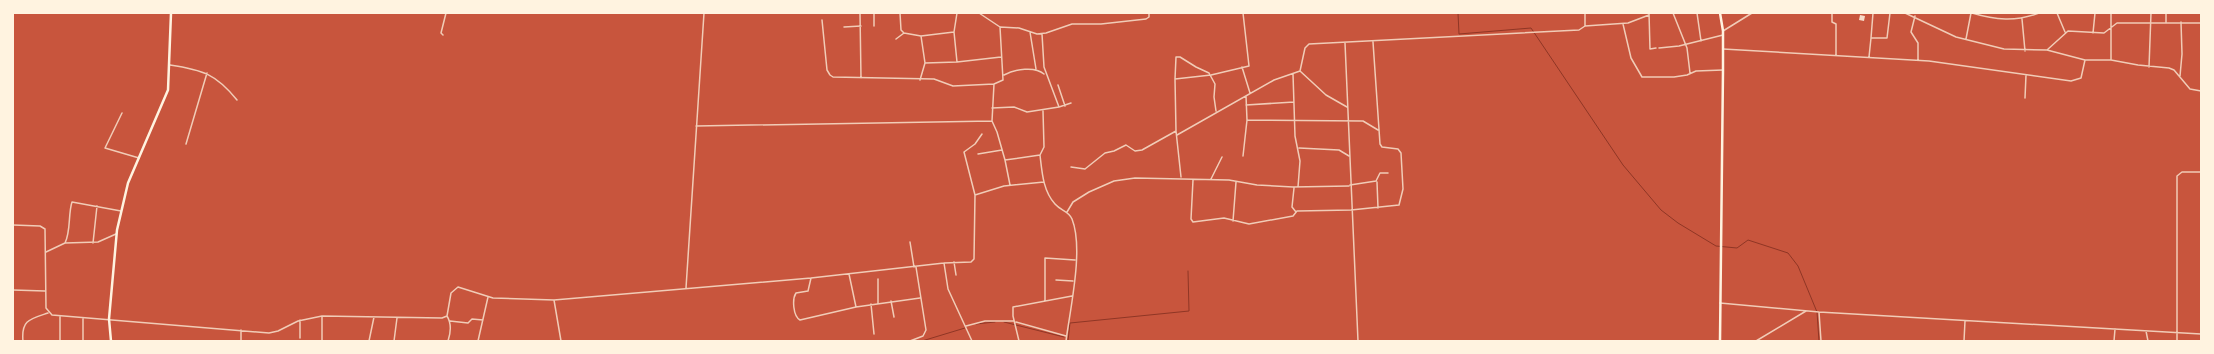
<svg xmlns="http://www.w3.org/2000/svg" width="2214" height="354" viewBox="0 0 2214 354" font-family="Jost,sans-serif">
<rect width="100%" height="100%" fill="#c8553d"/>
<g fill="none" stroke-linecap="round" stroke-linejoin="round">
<!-- stream -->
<path stroke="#8f3625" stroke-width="1" d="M 1458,13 L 1459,34 L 1531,28 L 1623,165 L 1661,210 L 1678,223 L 1716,246 L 1737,248 L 1748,240 L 1788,253 L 1798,266 L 1817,312 L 1819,341
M 1004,322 L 1064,337
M 976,324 L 995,322
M 922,341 L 965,328
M 1068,341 L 1070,323 L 1189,311 L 1188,271"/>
</g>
<!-- building -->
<path fill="#f7dbc8" d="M 1860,15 L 1865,16 L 1864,21 L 1859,20 Z"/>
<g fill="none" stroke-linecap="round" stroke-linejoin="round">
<!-- minor -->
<path stroke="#f1ccb7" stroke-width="1.5" d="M 860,13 L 861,78
M 874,13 L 874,26
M 900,13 L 901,30 L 904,33 L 921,36 L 954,32
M 957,13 L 954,32 L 957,62 L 1001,57
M 979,13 L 1000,27 L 1019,28 L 1037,34 L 1046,33 L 1072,24 L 1101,24 L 1146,19 L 1149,17 L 1149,13
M 1649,13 L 1650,49 L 1656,48
M 1673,13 L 1687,48 L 1690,73
M 1697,13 L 1701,41
M 1832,13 L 1832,22 L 1836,24 L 1836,55
M 1905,13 L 1956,37 L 2004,49 L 2047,50 L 2068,31 L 2104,33 L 2117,23 L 2201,23
M 1972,13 C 1995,20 2016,22 2039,13
M 2057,13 L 2065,32
M 2111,13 L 2111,60
M 2166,13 L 2166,22
M 1915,16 L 1911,32 L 1918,43 L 1918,60
M 2022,19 L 2025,51
M 822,20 L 827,70 L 830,75 L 833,77 L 934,79 L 953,86 L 994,84
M 1623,24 L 1631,58 L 1642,77 L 1674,77 L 1687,75 L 1696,71 L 1723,70
M 1585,26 L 1628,23 L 1649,15
M 844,27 L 861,26
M 1000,27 L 1003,80 L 994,84 L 992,121 L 997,132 L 1005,160 L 1010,185
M 1723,31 L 1752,13
M 1030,32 L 1036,69
M 2093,33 L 2095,13
M 443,35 L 441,33 L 446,13
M 921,36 L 925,63
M 1871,38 L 1873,13
M 896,39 L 904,33
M 1966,39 L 1971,13
M 1345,43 L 1358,341
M 1659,48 L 1679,46 L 1723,35
M 1723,49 L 1929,61 L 2071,81 L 2081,78 L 2085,60 L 2111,60 L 2138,65 L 2169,68 L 2174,70 L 2190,89 L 2201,91
M 2047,50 L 2085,60
M 1869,57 L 1871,38 L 1887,38 L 1890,13
M 170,65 C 203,70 216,74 237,100
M 1242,67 L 1250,93
M 2149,67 L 2151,13
M 1300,71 L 1326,95 L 1347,107
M 1293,74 L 1295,136 L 1300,161 L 1298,187
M 1004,75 C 1015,69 1035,66 1044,74
M 2180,76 L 2182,54 L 2181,22
M 1175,79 L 1176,57 L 1180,57 L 1196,67 L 1209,73 L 1215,84 L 1214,97 L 1216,111
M 920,80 L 925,63 L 957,62
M 1058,85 L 1065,106
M 2025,98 L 2026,75
M 1246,105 L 1294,102
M 1059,107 L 1071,103
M 992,108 L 1014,107 L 1027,112 L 1059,107 L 1044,67 L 1042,34
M 122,113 L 105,148 L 139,158
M 1247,120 L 1363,121 L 1378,130
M 696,126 L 992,121
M 1177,135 L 1274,80 L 1300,71 L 1305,48 L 1309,44 L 1579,30 L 1585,26 L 1585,13
M 186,144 L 207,73
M 1299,148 L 1339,150 L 1349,156
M 978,154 L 1002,150
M 1040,155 L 1044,147 L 1043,111
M 1243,156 L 1247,120 L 1246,96
M 1005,160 L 1040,155 C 1042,172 1043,191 1055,204 C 1061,211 1069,211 1072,219 C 1084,249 1070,309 1066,341
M 1071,167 L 1085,169 L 1105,153 L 1114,151 L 1126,145 L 1135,151 L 1142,150 L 1176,131
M 1181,177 L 1176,131 L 1175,79 L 1211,75 L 1249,66 L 1243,13
M 1211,179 L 1222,157
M 1193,180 L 1191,219 L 1193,222 L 1224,218 L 1249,224 L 1293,216 L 1297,211 L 1351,210 L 1399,205 L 1403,189 L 1401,153 L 1398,149 L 1382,147 L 1380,144 L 1373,42
M 1377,182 L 1378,208
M 1350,185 L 1376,181 L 1380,173 L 1388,173
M 1294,188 L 1292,207 L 1296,212
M 975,195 L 1004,186 L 1044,182
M 1067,212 L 1073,202 L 1089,192 L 1114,181 L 1135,178 L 1229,180 L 1257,185 L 1293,187 L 1349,186
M 1233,221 L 1236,182
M 13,225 L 40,226 L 45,229 L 46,308 L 52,315 L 269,333 L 278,331 L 298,321 L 322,316 L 442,318 L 447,316 L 451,293 L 458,287 L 493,298 L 554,300 L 811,278 L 944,263 L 971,262 L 974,259 L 975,195 L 964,152 L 975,144 L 982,134
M 910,242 L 914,267
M 65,243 C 71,231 68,214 72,202 L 121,211
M 93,243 L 97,206
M 46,252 L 65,243 L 98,242 L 116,234
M 954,262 L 956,275
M 944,263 L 948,289 L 972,341
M 849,274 L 856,307
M 811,278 L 808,291 L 796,293 C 792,299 793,316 800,320 L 856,307 L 920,298
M 1056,280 L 1073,281
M 686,288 L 704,13
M 13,290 L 45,291
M 554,300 L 561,341
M 891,301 L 894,317
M 1045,301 L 1045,258 L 1075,260
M 878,303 L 878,279
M 1720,303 L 1819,312 L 2201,334
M 871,304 L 874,334
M 1819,312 L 1821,341
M 447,316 C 452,324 451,332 448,341
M 83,318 L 83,341
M 450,321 L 468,323 L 472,319 L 483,320
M 1016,322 L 1066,336
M 966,326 L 985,321 L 1014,321
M 241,330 L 241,341
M 2146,331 L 2148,341
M 300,338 L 300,320
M 23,341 C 21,320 30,319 48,313
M 60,341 L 60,317
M 322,341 L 322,316
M 369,341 L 374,317
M 394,341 L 397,318
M 478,341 L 488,297
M 910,341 L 923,336 L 926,330 L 916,267
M 1019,341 L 1013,316 L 1013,307 L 1072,296
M 1756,341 L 1806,311
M 1964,341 L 1965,321
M 2114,341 L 2115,329
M 2177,341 L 2177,176 L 2182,172 L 2201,172"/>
<!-- secondary -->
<path stroke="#fff3e0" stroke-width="2.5" d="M 111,341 L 109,319 L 117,230 L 128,183 L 168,90 L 171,13
M 1720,341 L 1723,70 L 1723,31 L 1720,13"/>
</g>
<!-- border -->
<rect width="2214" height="354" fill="none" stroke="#fff3e0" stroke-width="28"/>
</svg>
